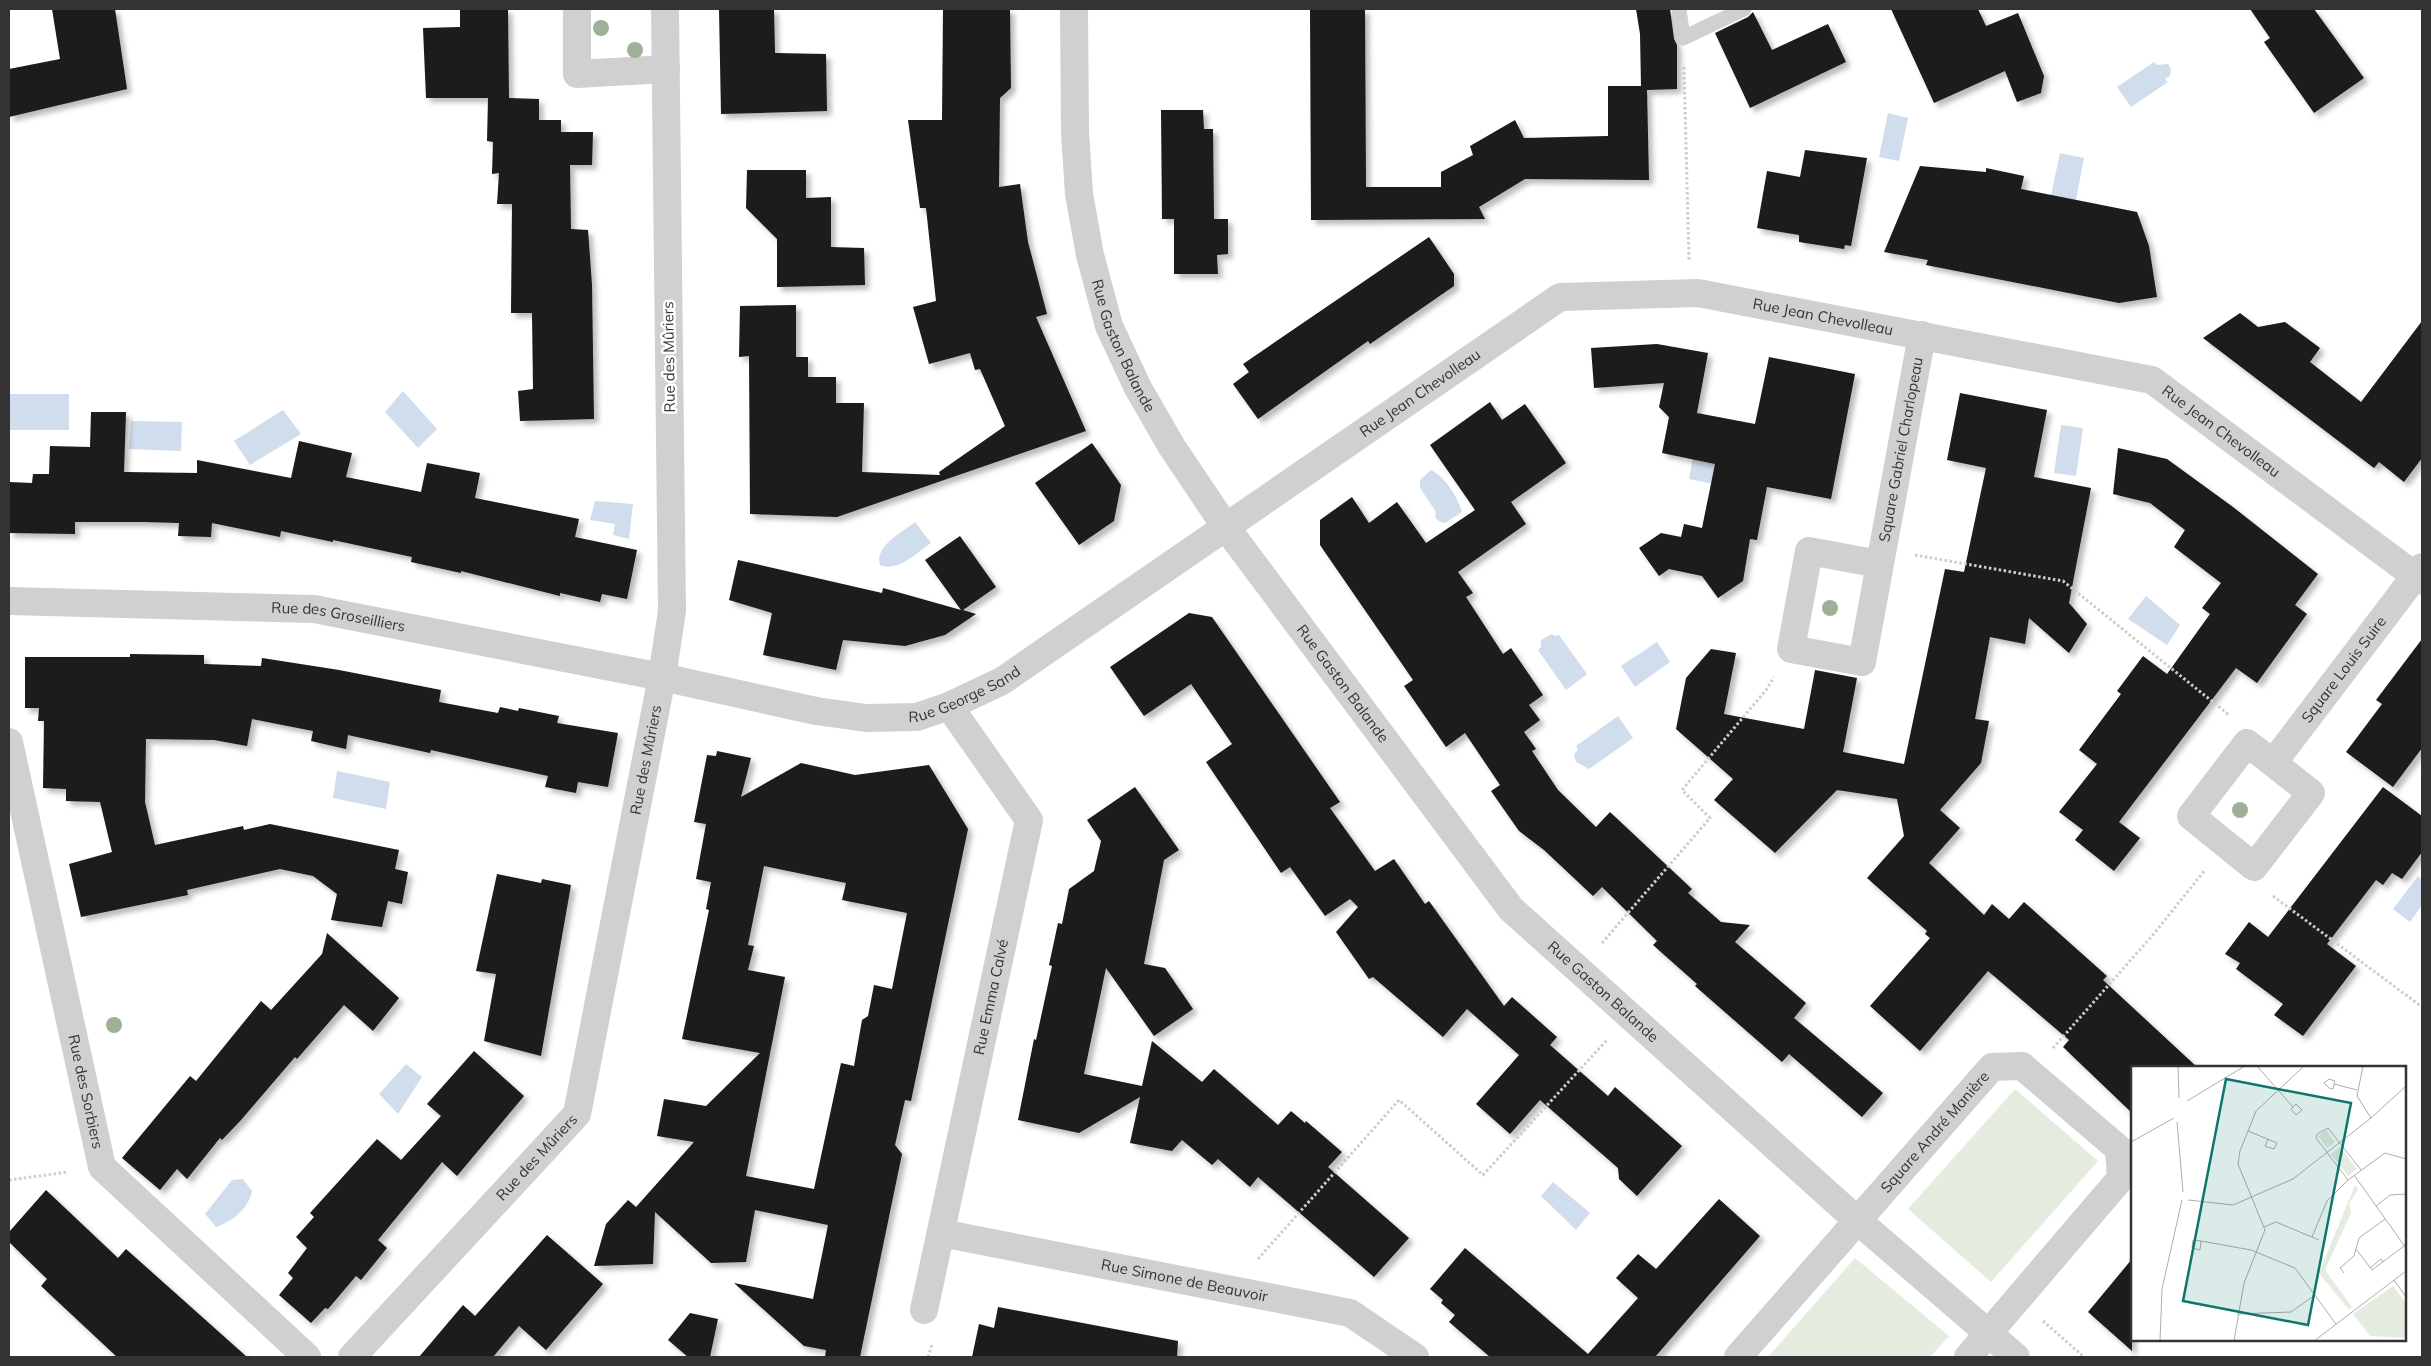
<svg xmlns="http://www.w3.org/2000/svg" width="2431" height="1366" viewBox="0 0 2431 1366" font-family="Mulish,sans-serif">
<defs>
<filter id="shadow"><feDropShadow dx="4.5" dy="4.5" stdDeviation="2.5" flood-color="#0004"/></filter>
</defs>
<rect width="100%" height="100%" fill="#fff"/>
<!-- green -->
<path fill="#e4ecdf" d="M 2015,1089 L 2098,1161 L 1991,1282 L 1908,1209 Z
M 1855,1258 L 1949,1336 L 1930,1357 L 1768,1357 Z"/>
<!-- water -->
<path fill="#d0dded" d="M 2154,62 L 2157,65 L 2168,64 L 2171,69 L 2170,76 L 2165,79 L 2168,82 L 2131,107 L 2117,87 Z
M 1888,113 L 1908,118 L 1899,161 L 1879,157 Z
M 2060,153 L 2084,158 L 2074,210 L 2049,205 Z
M 403,391 L 437,429 L 418,448 L 385,412 Z
M 9,394 L 69,394 L 69,430 L 9,430 Z
M 283,410 L 301,434 L 250,465 L 234,441 Z
M 131,421 L 182,422 L 181,451 L 129,449 Z
M 2061,425 L 2083,428 L 2076,476 L 2054,473 Z
M 1722,432 L 1713,484 L 1689,479 L 1697,434 Z
M 1431,470 C 1446,478 1457,496 1462,512 L 1445,523 L 1440,522 L 1435,517 L 1436,512 L 1420,488 L 1420,480 Z
M 595,501 L 633,504 L 629,539 L 613,535 L 615,524 L 590,520 Z
M 915,522 L 931,543 C 916,553 899,572 880,565 C 874,546 903,532 915,522 Z
M 2146,596 L 2180,625 L 2167,645 L 2128,619 Z
M 1552,634 L 1555,636 L 1559,635 L 1587,674 L 1566,690 L 1538,650 L 1541,647 L 1541,640 Z
M 1657,642 L 1670,662 L 1635,687 L 1621,666 Z
M 1618,716 L 1633,738 L 1589,769 L 1576,762 L 1574,754 L 1578,750 L 1576,746 Z
M 337,771 L 390,782 L 386,809 L 333,798 Z
M 2418,876 L 2422,880 L 2422,905 L 2410,922 L 2393,909 Z
M 406,1064 L 422,1077 L 398,1114 L 379,1094 Z
M 243,1179 L 252,1191 C 249,1208 232,1222 216,1227 L 205,1214 L 232,1180 Z
M 1553,1182 L 1590,1213 L 1576,1230 L 1541,1196 Z"/>
<!-- building -->
<path fill="#1a1a1a" fill-rule="evenodd" filter="url(#shadow)" d="M 52,9 L 115,9 L 127,89 L 9,117 L 9,69 L 60,59 Z
M 460,9 L 508,9 L 509,98 L 539,99 L 539,120 L 561,120 L 561,132 L 593,132 L 592,165 L 570,165 L 571,229 L 588,230 L 592,285 L 594,419 L 520,421 L 518,391 L 533,389 L 532,313 L 511,313 L 512,204 L 497,204 L 499,173 L 492,174 L 493,142 L 487,141 L 488,98 L 426,98 L 423,28 L 460,27 Z
M 719,9 L 774,9 L 775,53 L 826,54 L 827,111 L 721,114 Z
M 943,9 L 1010,9 L 1011,88 L 1000,98 L 999,187 L 1020,184 L 1028,242 L 1047,314 L 1036,317 L 1086,431 L 837,517 L 750,514 L 749,356 L 739,357 L 740,306 L 796,305 L 796,357 L 808,357 L 808,377 L 836,377 L 836,403 L 864,403 L 862,472 L 940,475 L 939,472 L 1005,426 L 980,369 L 975,370 L 970,353 L 929,364 L 913,307 L 936,301 L 926,208 L 920,208 L 908,120 L 942,120 Z
M 1310,9 L 1365,9 L 1366,187 L 1441,187 L 1441,172 L 1473,155 L 1470,146 L 1515,120 L 1524,138 L 1608,136 L 1608,86 L 1641,86 L 1640,34 L 1636,9 L 1670,9 L 1674,39 L 1677,45 L 1677,89 L 1647,90 L 1649,180 L 1525,179 L 1479,207 L 1485,219 L 1311,220 Z
M 1891,9 L 1978,9 L 1986,26 L 2018,13 L 2044,76 L 2041,93 L 2017,102 L 2005,71 L 1934,103 Z
M 2250,9 L 2314,9 L 2364,78 L 2314,113 L 2264,42 L 2270,38 Z
M 1753,12 L 1772,50 L 1828,24 L 1846,62 L 1750,108 L 1715,33 L 1748,17 Z
M 1161,110 L 1203,110 L 1204,129 L 1213,129 L 1214,219 L 1228,219 L 1228,254 L 1217,255 L 1218,274 L 1174,274 L 1174,219 L 1162,219 Z
M 1805,150 L 1867,158 L 1851,246 L 1845,245 L 1844,249 L 1799,242 L 1799,235 L 1757,228 L 1767,171 L 1800,177 Z
M 1920,166 L 1986,172 L 1986,168 L 2024,176 L 2021,189 L 2137,212 L 2149,246 L 2157,297 L 2119,303 L 1926,265 L 1928,260 L 1884,252 Z
M 747,170 L 806,170 L 806,198 L 831,197 L 831,247 L 864,248 L 865,285 L 777,287 L 777,239 L 746,208 Z
M 1429,237 L 1454,274 L 1454,286 L 1370,344 L 1368,341 L 1258,419 L 1233,384 L 1249,372 L 1243,364 Z
M 2240,313 L 2258,327 L 2285,322 L 2320,348 L 2310,362 L 2361,402 L 2422,321 L 2422,458 L 2404,482 L 2379,462 L 2374,468 L 2203,338 Z
M 1657,344 L 1708,353 L 1697,413 L 1755,424 L 1769,357 L 1855,374 L 1831,499 L 1767,487 L 1757,540 L 1750,539 L 1743,581 L 1718,598 L 1702,576 L 1669,569 L 1659,576 L 1639,548 L 1661,533 L 1681,537 L 1684,524 L 1702,528 L 1715,464 L 1662,453 L 1669,417 L 1659,407 L 1664,383 L 1594,388 L 1591,348 Z
M 1960,393 L 2047,410 L 2034,477 L 2091,488 L 2069,603 L 2087,624 L 2069,653 L 2029,618 L 2025,644 L 1990,637 L 1975,719 L 1989,721 L 1981,763 L 1940,810 L 1960,828 L 1929,863 L 1984,915 L 1992,904 L 2009,919 L 2024,902 L 2107,976 L 2103,980 L 2197,1067 L 2132,1067 L 2132,1113 L 2063,1047 L 2069,1040 L 1988,971 L 1920,1051 L 1870,1006 L 1930,938 L 1925,934 L 1927,931 L 1867,878 L 1904,836 L 1897,799 L 1837,790 L 1775,853 L 1714,800 L 1733,779 L 1676,729 L 1686,678 L 1711,649 L 1736,653 L 1724,714 L 1804,729 L 1815,670 L 1857,678 L 1843,752 L 1904,764 L 1945,569 L 1964,572 L 1986,468 L 1947,460 Z
M 1490,402 L 1502,420 L 1525,404 L 1566,463 L 1511,502 L 1526,524 L 1458,572 L 1473,593 L 1466,597 L 1503,654 L 1511,648 L 1543,695 L 1529,705 L 1540,720 L 1524,732 L 1536,749 L 1532,751 L 1558,790 L 1596,827 L 1610,812 L 1692,889 L 1688,893 L 1721,922 L 1750,925 L 1735,942 L 1806,1003 L 1794,1018 L 1883,1093 L 1862,1117 L 1789,1054 L 1782,1062 L 1695,986 L 1697,984 L 1653,945 L 1657,941 L 1602,887 L 1593,896 L 1544,850 L 1519,831 L 1491,791 L 1500,785 L 1465,733 L 1446,747 L 1404,686 L 1413,680 L 1320,545 L 1320,520 L 1352,497 L 1369,523 L 1397,502 L 1426,543 L 1475,510 L 1430,445 Z
M 91,412 L 126,412 L 124,472 L 197,473 L 197,460 L 291,478 L 299,441 L 352,453 L 346,477 L 421,492 L 427,463 L 480,473 L 475,498 L 579,519 L 575,537 L 637,550 L 627,599 L 602,594 L 600,602 L 560,593 L 560,596 L 461,571 L 461,573 L 411,562 L 412,557 L 333,540 L 333,542 L 281,531 L 280,537 L 212,523 L 211,537 L 178,536 L 179,523 L 145,522 L 75,522 L 75,534 L 9,533 L 9,482 L 32,483 L 33,474 L 49,474 L 50,446 L 90,447 Z
M 1092,443 L 1121,485 L 1114,521 L 1079,545 L 1035,483 Z
M 2118,448 L 2167,459 L 2233,507 L 2318,574 L 2295,605 L 2307,614 L 2257,683 L 2236,668 L 2119,822 L 2140,838 L 2114,871 L 2075,840 L 2083,830 L 2059,812 L 2097,764 L 2079,750 L 2121,694 L 2117,691 L 2143,656 L 2167,674 L 2210,614 L 2202,608 L 2221,583 L 2174,547 L 2185,530 L 2150,503 L 2113,494 Z
M 960,536 L 996,587 L 963,610 L 976,614 L 945,635 L 905,646 L 843,640 L 836,670 L 763,655 L 772,613 L 729,600 L 738,560 L 882,593 L 883,588 L 961,610 L 925,560 Z
M 1189,613 L 1212,617 L 1340,802 L 1330,808 L 1375,871 L 1394,859 L 1425,904 L 1429,901 L 1504,1006 L 1512,997 L 1557,1037 L 1550,1045 L 1608,1096 L 1615,1087 L 1682,1146 L 1637,1196 L 1619,1179 L 1618,1168 L 1540,1100 L 1510,1134 L 1476,1104 L 1519,1055 L 1467,1009 L 1443,1037 L 1373,977 L 1369,979 L 1336,932 L 1358,907 L 1350,899 L 1325,916 L 1290,867 L 1281,873 L 1206,762 L 1232,744 L 1191,684 L 1144,716 L 1110,667 Z
M 2422,639 L 2422,748 L 2393,787 L 2346,752 L 2382,704 L 2376,700 Z
M 130,654 L 204,655 L 204,664 L 261,666 L 262,658 L 339,670 L 441,690 L 439,702 L 498,713 L 500,707 L 518,711 L 519,708 L 559,716 L 557,723 L 618,733 L 608,787 L 578,782 L 576,793 L 545,787 L 548,776 L 431,750 L 430,753 L 348,735 L 346,749 L 311,741 L 313,731 L 252,719 L 247,746 L 214,740 L 146,739 L 145,802 L 155,845 L 243,826 L 244,830 L 270,824 L 399,850 L 395,869 L 408,872 L 402,904 L 388,901 L 382,927 L 331,920 L 337,894 L 313,876 L 280,869 L 187,890 L 188,895 L 81,917 L 69,864 L 112,852 L 100,802 L 66,801 L 66,789 L 43,788 L 44,721 L 38,721 L 39,708 L 25,708 L 25,657 L 130,657 Z
M 717,751 L 751,758 L 741,797 L 801,763 L 855,775 L 929,765 L 968,829 L 911,1101 L 905,1100 L 895,1145 L 902,1154 L 860,1357 L 825,1357 L 826,1350 L 804,1346 L 734,1283 L 813,1299 L 828,1225 L 755,1210 L 746,1262 L 711,1263 L 655,1212 L 653,1264 L 594,1266 L 606,1224 L 628,1200 L 636,1207 L 694,1142 L 657,1136 L 664,1099 L 706,1106 L 760,1053 L 682,1039 L 709,910 L 706,909 L 711,882 L 696,879 L 706,824 L 694,822 L 707,755 L 716,756 ZM 764,866 L 846,883 L 842,900 L 907,913 L 892,989 L 874,985 L 868,1016 L 862,1020 L 854,1066 L 841,1063 L 814,1189 L 746,1176 L 785,977 L 748,970 L 754,946 L 748,945 Z
M 1135,787 L 1179,850 L 1164,860 L 1144,964 L 1165,968 L 1193,1009 L 1154,1036 L 1106,968 L 1084,1074 L 1142,1086 L 1152,1041 L 1202,1082 L 1214,1069 L 1278,1125 L 1291,1111 L 1305,1123 L 1306,1121 L 1342,1152 L 1328,1167 L 1409,1238 L 1374,1277 L 1258,1177 L 1250,1187 L 1218,1159 L 1212,1165 L 1182,1140 L 1172,1151 L 1130,1143 L 1140,1097 L 1079,1133 L 1018,1120 L 1034,1039 L 1036,1040 L 1052,966 L 1049,965 L 1058,923 L 1062,924 L 1069,889 L 1094,871 L 1101,841 L 1087,820 Z
M 2383,787 L 2422,816 L 2422,852 L 2402,879 L 2392,873 L 2383,885 L 2376,880 L 2327,944 L 2356,966 L 2303,1036 L 2274,1015 L 2283,1004 L 2236,969 L 2240,963 L 2225,954 L 2249,922 L 2268,937 Z
M 497,874 L 541,883 L 542,879 L 571,885 L 541,1056 L 484,1041 L 496,974 L 476,971 Z
M 327,933 L 399,998 L 373,1031 L 344,1005 L 297,1059 L 295,1057 L 241,1120 L 222,1140 L 220,1138 L 187,1179 L 177,1169 L 160,1190 L 122,1158 L 190,1076 L 196,1081 L 261,1001 L 271,1010 L 322,954 Z
M 474,1051 L 524,1096 L 457,1176 L 442,1162 L 378,1240 L 387,1248 L 361,1280 L 356,1276 L 328,1309 L 325,1308 L 311,1323 L 279,1295 L 293,1278 L 288,1273 L 307,1248 L 296,1237 L 314,1217 L 310,1213 L 377,1139 L 401,1160 L 441,1116 L 427,1104 Z
M 46,1190 L 118,1258 L 126,1249 L 247,1357 L 117,1357 L 41,1286 L 47,1279 L 9,1242 L 9,1232 Z
M 1719,1199 L 1760,1236 L 1655,1357 L 1490,1357 L 1449,1322 L 1455,1315 L 1441,1303 L 1443,1300 L 1430,1289 L 1465,1248 L 1588,1354 L 1638,1298 L 1616,1278 L 1638,1254 L 1656,1269 Z
M 547,1235 L 603,1284 L 546,1350 L 519,1326 L 493,1357 L 419,1357 L 463,1305 L 475,1316 Z
M 2132,1259 L 2132,1351 L 2088,1312 Z
M 998,1307 L 1178,1341 L 1177,1357 L 972,1357 L 979,1324 L 994,1328 Z
M 690,1313 L 718,1319 L 710,1357 L 688,1357 L 668,1340 Z"/>
<g fill="none" stroke-linecap="round" stroke-linejoin="round">
<!-- path -->
<path stroke="#cdcdcd" stroke-width="3" stroke-dasharray="2.5 2.5" stroke-linecap="butt" d="M 1684,67 L 1689,260
M 1915,555 L 2063,581 L 2229,715
M 2273,896 L 2422,1007
M 1602,943 L 1710,818 L 1682,790 L 1766,690 L 1774,677
M 2053,1048 L 2152,936 L 2205,870
M 9,1180 L 68,1172
M 1258,1259 L 1399,1100 L 1483,1175 L 1607,1040
M 2043,1321 L 2084,1357
M 928,1357 L 932,1344"/>
<!-- lane -->
<path stroke="#d0d0d0" stroke-width="15" d="M 1679,9 L 1683,38 L 1744,9"/>
<!-- street -->
<g stroke="#d0d0d0" stroke-width="28">
<path d="M 577,9 L 577,74 L 666,69"/>
<path id="s1" d="M 1074,9 L 1075,132 L 1079,194 L 1090,255 L 1109,326 L 1138,388 L 1172,447 L 1225,526 L 1511,909 L 1858,1221 L 2016,1357"/>
<path id="s2" d="M 1879,564 L 1809,551 L 1791,649 L 1862,662 L 1922,335"/>
<path id="s3" d="M 9,601 L 314,609 L 662,677 L 816,711 L 866,718 L 917,717 L 949,706 L 1002,681 L 1560,297 L 1698,293 L 2152,380 L 2422,581"/>
<path id="s4" d="M 9,742 L 102,1167 L 307,1357"/>
<path id="s5" d="M 2273,763 L 2311,793 L 2254,867 L 2191,816 L 2247,743 L 2273,763 L 2422,567"/>
<path id="s6" d="M 941,1233 L 1350,1313 L 1415,1357"/>
<path id="s7" d="M 924,1310 L 1029,820 L 949,706"/>
<path id="s8" d="M 352,1357 L 577,1114 L 662,677 L 672,611 L 665,9"/>
<path id="s9" d="M 1738,1357 L 1992,1067 L 2022,1066 L 2119,1149 L 2121,1178 L 1968,1357"/>
</g>
</g>
<!-- trees -->
<g fill="#9eb096">
<circle cx="601" cy="28" r="8"/>
<circle cx="635" cy="50" r="8"/>
<circle cx="1830" cy="608" r="8"/>
<circle cx="2240" cy="810" r="8"/>
<circle cx="114" cy="1025" r="8"/>
</g>
<g text-anchor="middle" stroke-width="5" stroke-linejoin="round" paint-order="stroke">
<!-- street labels -->
<g font-size="15" fill="#333" stroke="#fff">
<text dy="5" stroke="none"><textPath href="#s3" startOffset="1954">Rue Jean Chevolleau</textPath></text>
<text dy="5" stroke="none"><textPath href="#s1" startOffset="344">Rue Gaston Balande</textPath></text>
<text transform="translate(669 357) rotate(-91)" y="5">Rue des Mûriers</text>
<text dy="5" stroke="none"><textPath href="#s3" startOffset="1519">Rue Jean Chevolleau</textPath></text>
<text dy="5" stroke="none"><textPath href="#s3" startOffset="2375">Rue Jean Chevolleau</textPath></text>
<text dy="5" stroke="none"><textPath href="#s2" startOffset="459">Square Gabriel Charlopeau</textPath></text>
<text dy="5" stroke="none"><textPath href="#s3" startOffset="330">Rue des Groseilliers</textPath></text>
<text dy="5" stroke="none"><textPath href="#s5" startOffset="465">Square Louis Suire</textPath></text>
<text dy="5" stroke="none"><textPath href="#s1" startOffset="749">Rue Gaston Balande</textPath></text>
<text dy="5" stroke="none"><textPath href="#s3" startOffset="971">Rue George Sand</textPath></text>
<text dy="5" stroke="none"><textPath href="#s8" startOffset="692">Rue des Mûriers</textPath></text>
<text dy="5" stroke="none"><textPath href="#s1" startOffset="1154">Rue Gaston Balande</textPath></text>
<text dy="5" stroke="none"><textPath href="#s7" startOffset="320">Rue Emma Calvé</textPath></text>
<text dy="5" stroke="none"><textPath href="#s4" startOffset="358">Rue des Sorbiers</textPath></text>
<text dy="5" stroke="none"><textPath href="#s9" startOffset="299">Square André Manière</textPath></text>
<text dy="5" stroke="none"><textPath href="#s8" startOffset="272">Rue des Mûriers</textPath></text>
<text dy="5" stroke="none"><textPath href="#s6" startOffset="248">Rue Simone de Beauvoir</textPath></text>
</g>
</g>
<!-- overview -->
<g transform="translate(2131 1066)">
<rect width="275" height="275" fill="#fff"/>
<path d="M 195,64 L 204,76 L 196,82 L 187,70 ZM 209,81 L 226,103 L 217,110 L 200,88 ZM 224,119 L 227,123 L 218,138 L 220,147 L 194,204 L 221,241 L 218,244 L 188,207 ZM 262,220 L 275,237 L 275,272 L 239,270 L 222,248 Z" fill="#e4ecdf"/>
<path fill="none" stroke="#adadad" stroke-width="1" d="M 47,0 L 48,32M 126,0 L 162,41 L 160,43 L 165,49 L 171,44 L 165,38 L 162,41M 232,0 L 226,30 L 240,52M 203,18 L 202,23 L 198,22 L 193,17 L 198,13 L 204,15 L 203,18 L 226,24M 56,35 L 114,0M 46,56 L 52,126M 117,65 L 146,77 L 143,83 L 134,80 L 137,73M 0,76 L 43,52M 223,109 L 275,182M 217,114 L 185,72 L 186,68 L 197,62 L 230,104M 57,134 L 102,139 L 162,113 L 240,52 L 275,20M 245,140 L 259,129 L 275,128M 133,161 L 145,156 L 188,174M 181,171 L 196,135 L 217,114 L 254,87 L 275,93M 70,175 L 69,184 L 61,182 L 62,174 L 70,175 L 120,184 L 164,202 L 205,258M 225,183 L 241,204 L 273,180M 239,202 L 250,193 L 252,196M 213,207 L 209,202 L 223,190 L 228,172 L 254,153M 263,214 L 275,231M 106,248 L 160,246 L 184,229M 29,275 L 31,223 L 51,134M 103,275 L 113,217 L 134,164 L 107,98 L 109,85 L 125,45 L 173,0M 183,275 L 275,205"/>
<path fill="#0f766e" fill-opacity="0.15" stroke="#0f766e" stroke-width="2.5" d="M 95,13 L 220,37 L 177,259 L 52,235 Z"/>
<rect width="275" height="275" fill="none" stroke="#333" stroke-width="2.5"/>
</g>
<!-- border -->
<rect width="2431" height="1366" fill="none" stroke="#333333" stroke-width="20"/>
</svg>
